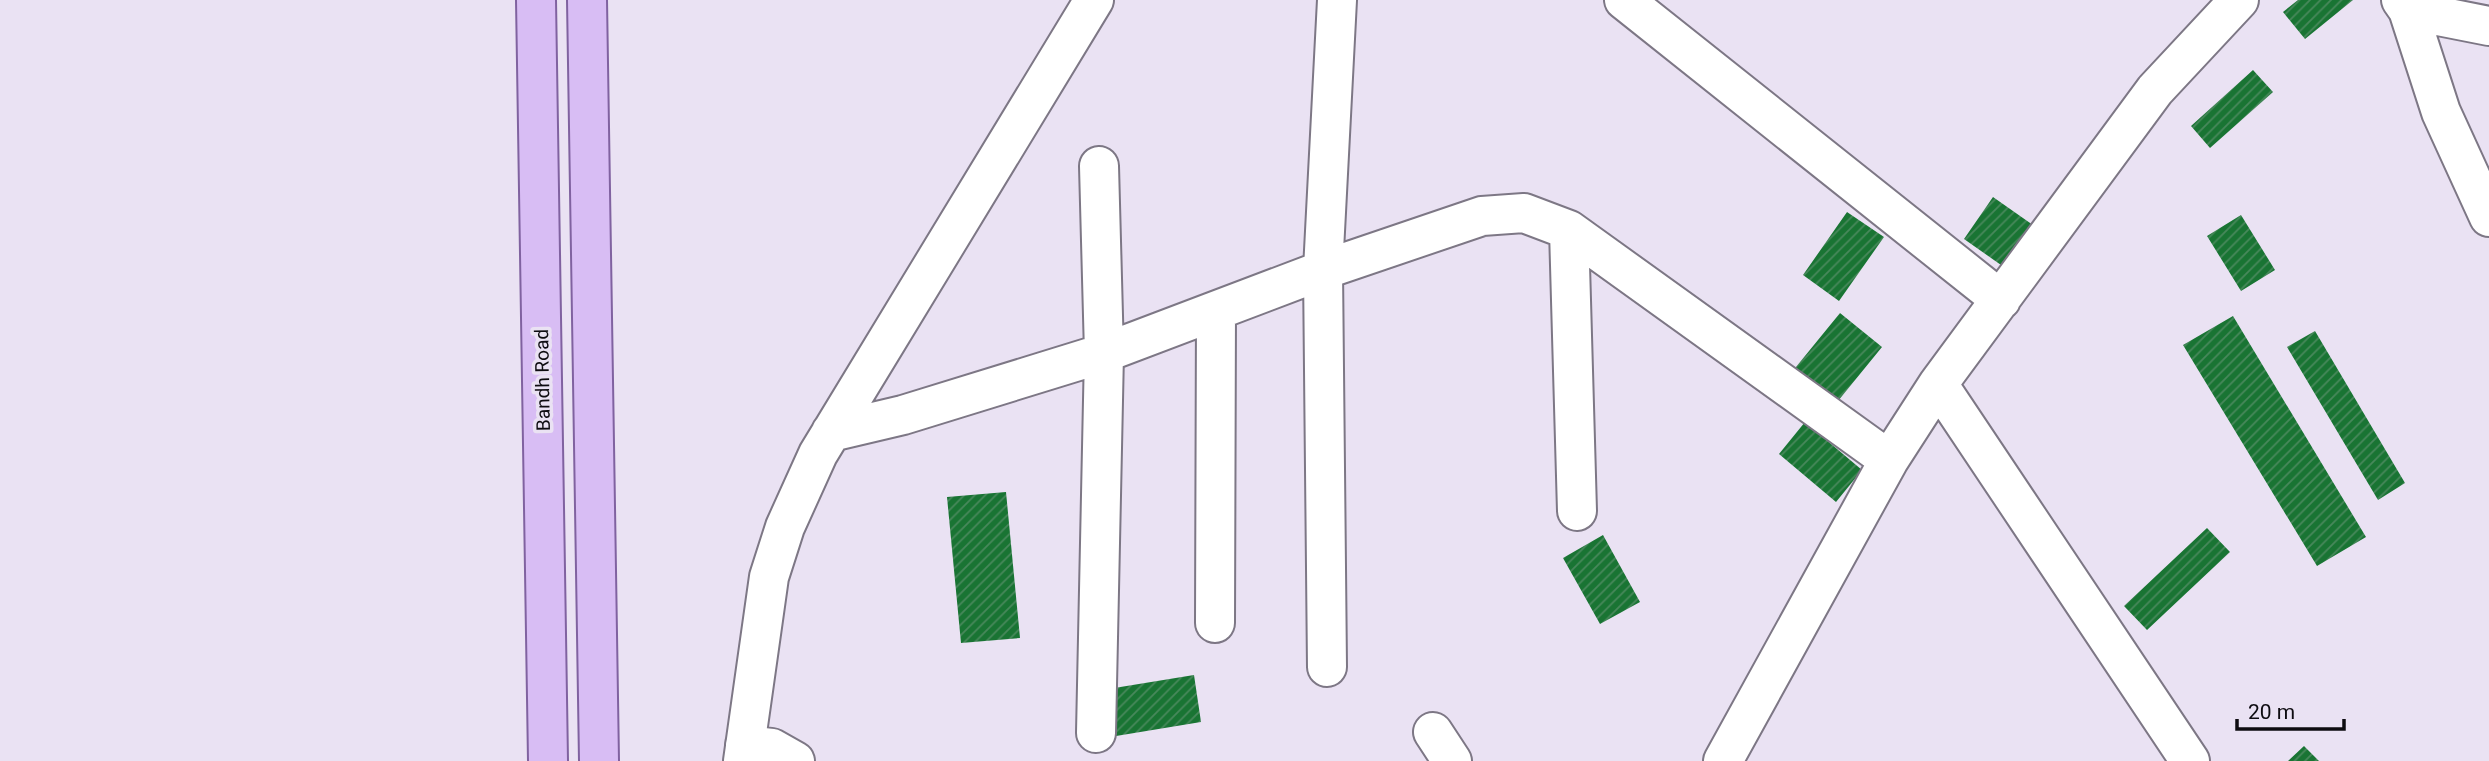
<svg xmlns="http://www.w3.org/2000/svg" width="2489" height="761" viewBox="0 0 2489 761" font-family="Roboto,sans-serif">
<defs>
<pattern id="building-hatch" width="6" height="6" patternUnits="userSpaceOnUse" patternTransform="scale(1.75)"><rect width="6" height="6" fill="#197433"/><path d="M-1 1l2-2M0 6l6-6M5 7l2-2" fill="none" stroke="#48885b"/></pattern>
</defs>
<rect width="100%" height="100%" fill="#eae2f3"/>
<!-- building -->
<path fill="url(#building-hatch)" d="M 2298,0 L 2353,0 L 2305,39 L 2283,12 Z
M 2253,70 L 2273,92 L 2210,148 L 2191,126 Z
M 1993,197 L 2040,230 L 2011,272 L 1964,239 Z
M 1847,212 L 1884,237 L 1839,301 L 1803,275 Z
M 2241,215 L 2275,270 L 2241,291 L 2207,236 Z
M 1840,313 L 1882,347 L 1829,412 L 1787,378 Z
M 2233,316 L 2366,537 L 2317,566 L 2183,345 Z
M 2315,331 L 2405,483 L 2378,500 L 2287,347 Z
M 1805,422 L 1862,470 L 1836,502 L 1779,454 Z
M 1006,492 L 1020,638 L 961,643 L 947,497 Z
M 2207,528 L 2230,552 L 2147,630 L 2124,606 Z
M 1603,535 L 1640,602 L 1600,624 L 1563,558 Z
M 1194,675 L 1201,722 L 1110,737 L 1102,690 Z
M 2304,746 L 2319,761 L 2288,761 Z"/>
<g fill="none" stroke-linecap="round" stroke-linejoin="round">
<!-- minor casing -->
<g stroke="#7d7785" stroke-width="42">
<path id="minor" d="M 1624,0 L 2001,300
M 2401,0 L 2408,10 L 2441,112 L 2489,217
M 2408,10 L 2489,26
M 1569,230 L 1577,511
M 1938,384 L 2190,761
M 831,432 L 903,415 L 1104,353 L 1323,270 L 1482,216 L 1524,213 L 1569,230 L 1889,460
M 1215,623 L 1216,312
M 1327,667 L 1323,270 L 1337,0
M 1433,732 L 1452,761
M 1096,733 L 1104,353 L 1099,166
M 745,745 L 772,748 L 795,761
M 743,761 L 769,577 L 785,527 L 818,454 L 1094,0
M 1723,761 L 1889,460 L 1938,384 L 2155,90 L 2239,0"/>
</g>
<!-- major casing -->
<g stroke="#8062a0" stroke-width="42">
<path id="major" d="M 536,0 L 548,761
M 587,0 L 599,761"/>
</g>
<!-- minor -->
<use href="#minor" stroke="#fff" stroke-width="38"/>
<!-- major -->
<use href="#major" stroke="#d8bdf4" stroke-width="38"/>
</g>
<g text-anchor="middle" stroke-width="7" stroke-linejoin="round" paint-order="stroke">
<!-- street labels -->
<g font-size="19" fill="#0e0c11" stroke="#eae2f3">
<text transform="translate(542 380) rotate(-91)" y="7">Bandh Road</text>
</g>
</g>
<!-- scale -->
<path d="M2237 719v10h107v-10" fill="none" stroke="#0e0c11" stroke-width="3.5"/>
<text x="2248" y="719" font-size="21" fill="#0e0c11" stroke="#eae2f3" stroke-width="5" paint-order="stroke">20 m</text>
</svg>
